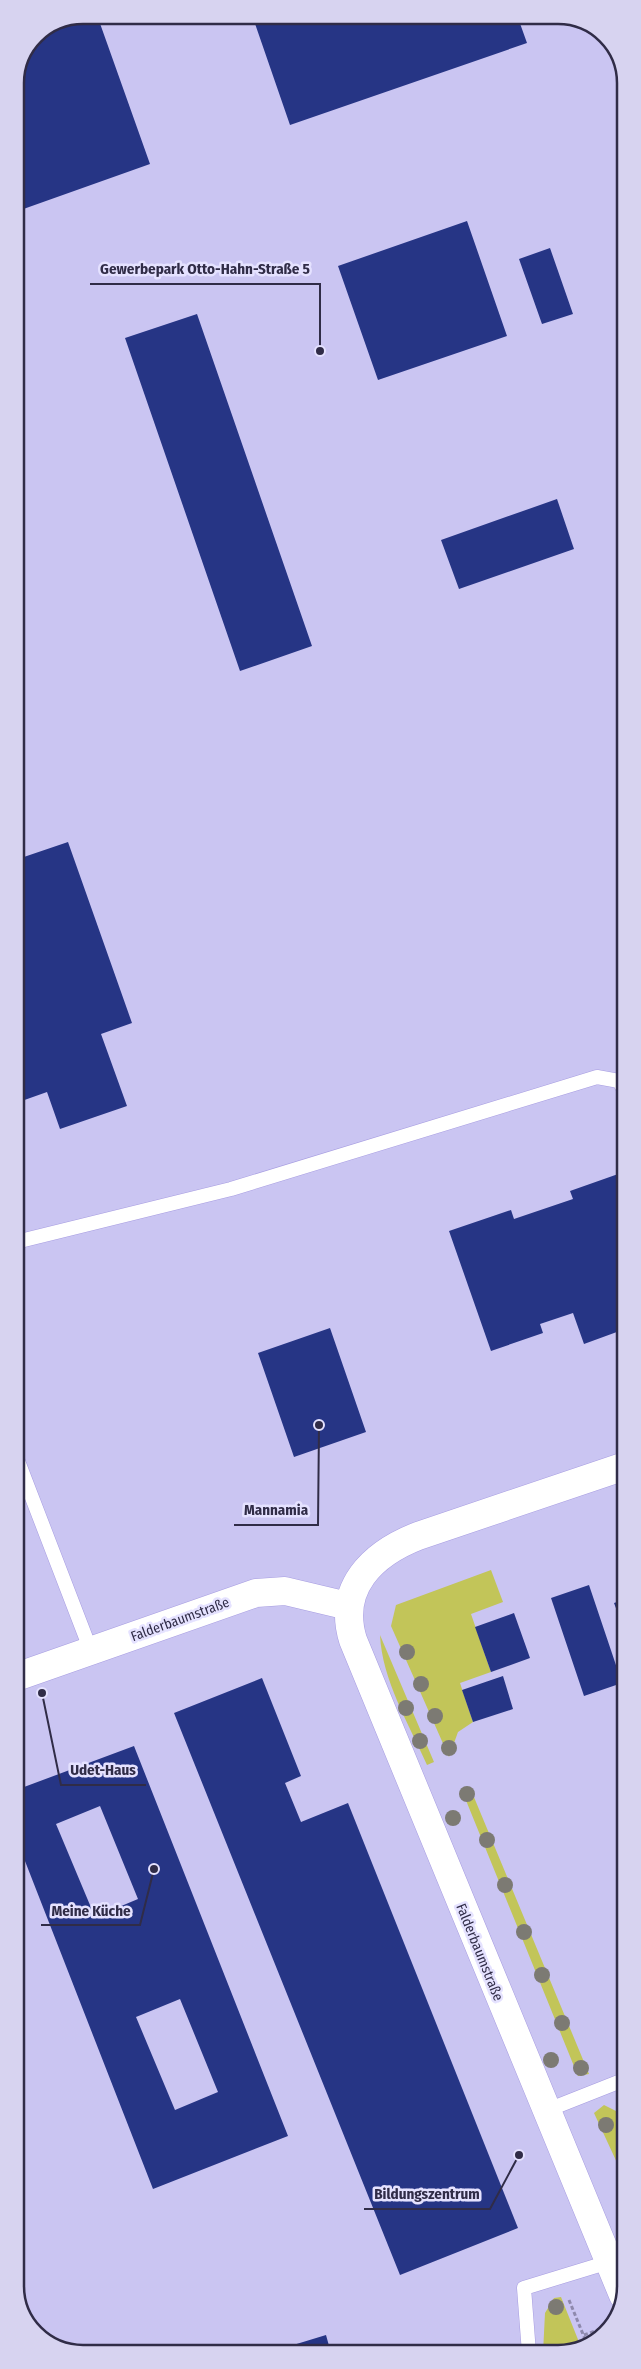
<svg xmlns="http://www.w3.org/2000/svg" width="641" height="2369" viewBox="0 0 641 2369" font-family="'Fira Sans Condensed',sans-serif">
<rect width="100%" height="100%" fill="#d8d3fe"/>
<!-- built -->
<path fill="#cac5f2" d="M 83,15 L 567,16 L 603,32 L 625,70 L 626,2286 L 609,2331 L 571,2353 L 78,2354 L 38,2337 L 16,2299 L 15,83 L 35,35 Z"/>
<!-- green -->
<path fill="#c2c559" d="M 491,1570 L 503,1602 L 471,1614 L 491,1672 L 460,1683 L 473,1722 L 458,1732 L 449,1757 L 391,1626 L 396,1605 Z
M 380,1635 L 434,1762 L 427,1765 C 409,1724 382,1680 380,1635 Z
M 466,1790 L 471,1790 L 589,2074 L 578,2076 L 463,1793 Z
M 604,2105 L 626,2116 L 626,2172 L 619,2167 L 594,2113 Z
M 561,2297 L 581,2347 L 571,2353 L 543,2353 L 545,2313 L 554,2298 Z"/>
<!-- building -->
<path fill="#263585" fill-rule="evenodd" d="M 83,15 L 97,15 L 150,164 L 15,212 L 15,83 L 35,35 Z
M 252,15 L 517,15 L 527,43 L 290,125 Z
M 467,221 L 507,336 L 378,380 L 338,266 Z
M 550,248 L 573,314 L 542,324 L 519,259 Z
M 197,314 L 312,646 L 240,671 L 125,338 Z
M 557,499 L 574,549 L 459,589 L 441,540 Z
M 68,842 L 132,1023 L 101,1034 L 127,1106 L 60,1129 L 47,1092 L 16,1103 L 15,860 Z
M 621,1173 L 625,1186 L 625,1329 L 584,1344 L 573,1313 L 540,1324 L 543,1333 L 491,1351 L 449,1231 L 511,1210 L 514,1219 L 573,1199 L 570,1191 Z
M 330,1328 L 366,1432 L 294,1457 L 258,1353 Z
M 589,1585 L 622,1683 L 584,1696 L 551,1598 Z
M 626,1599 L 626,1632 L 625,1632 L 614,1603 Z
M 514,1613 L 530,1658 L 491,1672 L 475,1627 Z
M 503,1676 L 513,1709 L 473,1722 L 462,1690 Z
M 262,1678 L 301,1776 L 285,1783 L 301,1822 L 348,1803 L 518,2228 L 400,2275 L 174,1713 Z
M 134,1746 L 288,2136 L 153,2189 L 16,1838 L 16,1790 ZM 100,1806 L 138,1899 L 95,1917 L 56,1824 ZM 180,1999 L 218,2092 L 175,2110 L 136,2017 Z
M 326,2335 L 331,2353 L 267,2353 Z"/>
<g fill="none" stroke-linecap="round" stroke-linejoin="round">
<!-- lane casing -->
<g stroke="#a79de1" stroke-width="15">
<path id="lane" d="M 16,1242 L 231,1189 L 597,1077 L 619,1081 L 625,1092
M 16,1456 L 91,1651
M 545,2111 L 626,2079
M 529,2353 L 524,2288 L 609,2262"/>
</g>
<!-- street casing -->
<g stroke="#a79de1" stroke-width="29">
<path id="street" d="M 16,1677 L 256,1593 L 285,1591 L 348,1606
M 623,2295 L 353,1640 C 337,1588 372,1554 418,1536 L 625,1466"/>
</g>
<!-- path -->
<path stroke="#8e89ad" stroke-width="3" stroke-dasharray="4 2.5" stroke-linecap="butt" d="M 617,2181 L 626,2185
M 569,2300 L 587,2344
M 584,2335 L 612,2325"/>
<!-- lane -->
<use href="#lane" stroke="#fff" stroke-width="14"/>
<!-- street -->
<use href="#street" stroke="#fff" stroke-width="28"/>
</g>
<!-- trees -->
<g fill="#7c7a73">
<circle cx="407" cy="1652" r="8"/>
<circle cx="421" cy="1684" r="8"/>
<circle cx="406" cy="1708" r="8"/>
<circle cx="435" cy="1716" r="8"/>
<circle cx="420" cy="1741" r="8"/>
<circle cx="449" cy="1748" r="8"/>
<circle cx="467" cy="1794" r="8"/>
<circle cx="453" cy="1818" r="8"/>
<circle cx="487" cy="1840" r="8"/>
<circle cx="505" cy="1885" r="8"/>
<circle cx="524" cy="1932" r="8"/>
<circle cx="542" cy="1975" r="8"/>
<circle cx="562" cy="2023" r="8"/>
<circle cx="551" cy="2060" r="8"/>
<circle cx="581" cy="2068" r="8"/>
<circle cx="606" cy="2125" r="8"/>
<circle cx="556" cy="2307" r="8"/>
</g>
<g text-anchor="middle" stroke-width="5" stroke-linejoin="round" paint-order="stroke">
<!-- street labels -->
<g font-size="14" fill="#302c47" stroke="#e5e2ff">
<text transform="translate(180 1619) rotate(-20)" y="5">Falderbaumstraße</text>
<text transform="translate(480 1952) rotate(68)" y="5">Falderbaumstraße</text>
</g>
</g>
<!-- crop -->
<path d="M0 0H641V2369H0ZM83 24H558A59 59 0 0 1 617 83V2286A59 59 0 0 1 558 2345H83A59 59 0 0 1 24 2286V83A59 59 0 0 1 83 24Z" fill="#d7d3f0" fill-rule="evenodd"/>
<path fill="none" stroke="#302c47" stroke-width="2.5" d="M83 24H558A59 59 0 0 1 617 83V2286A59 59 0 0 1 558 2345H83A59 59 0 0 1 24 2286V83A59 59 0 0 1 83 24Z"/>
<!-- callouts -->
<path fill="none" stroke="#302c47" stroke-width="2" d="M320 351L320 284H90M319 1425L318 1525H234M42 1693L61 1785H146M154 1869L140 1925H41M519 2155L490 2209H364"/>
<g fill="#302c47" stroke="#e5e2ff" stroke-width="2">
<circle cx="320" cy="351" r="5"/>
<circle cx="319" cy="1425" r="5"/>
<circle cx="42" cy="1693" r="5"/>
<circle cx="154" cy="1869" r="5"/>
<circle cx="519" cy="2155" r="5"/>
</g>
<g font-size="15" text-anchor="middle" font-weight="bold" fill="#302c47" stroke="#e5e2ff" stroke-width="5" stroke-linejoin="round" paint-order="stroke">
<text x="205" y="274">Gewerbepark Otto-Hahn-Straße 5</text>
<text x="276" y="1515">Mannamia</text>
<text x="103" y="1775">Udet-Haus</text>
<text x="91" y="1916">Meine Küche</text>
<text x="427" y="2199">Bildungszentrum</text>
</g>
</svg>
